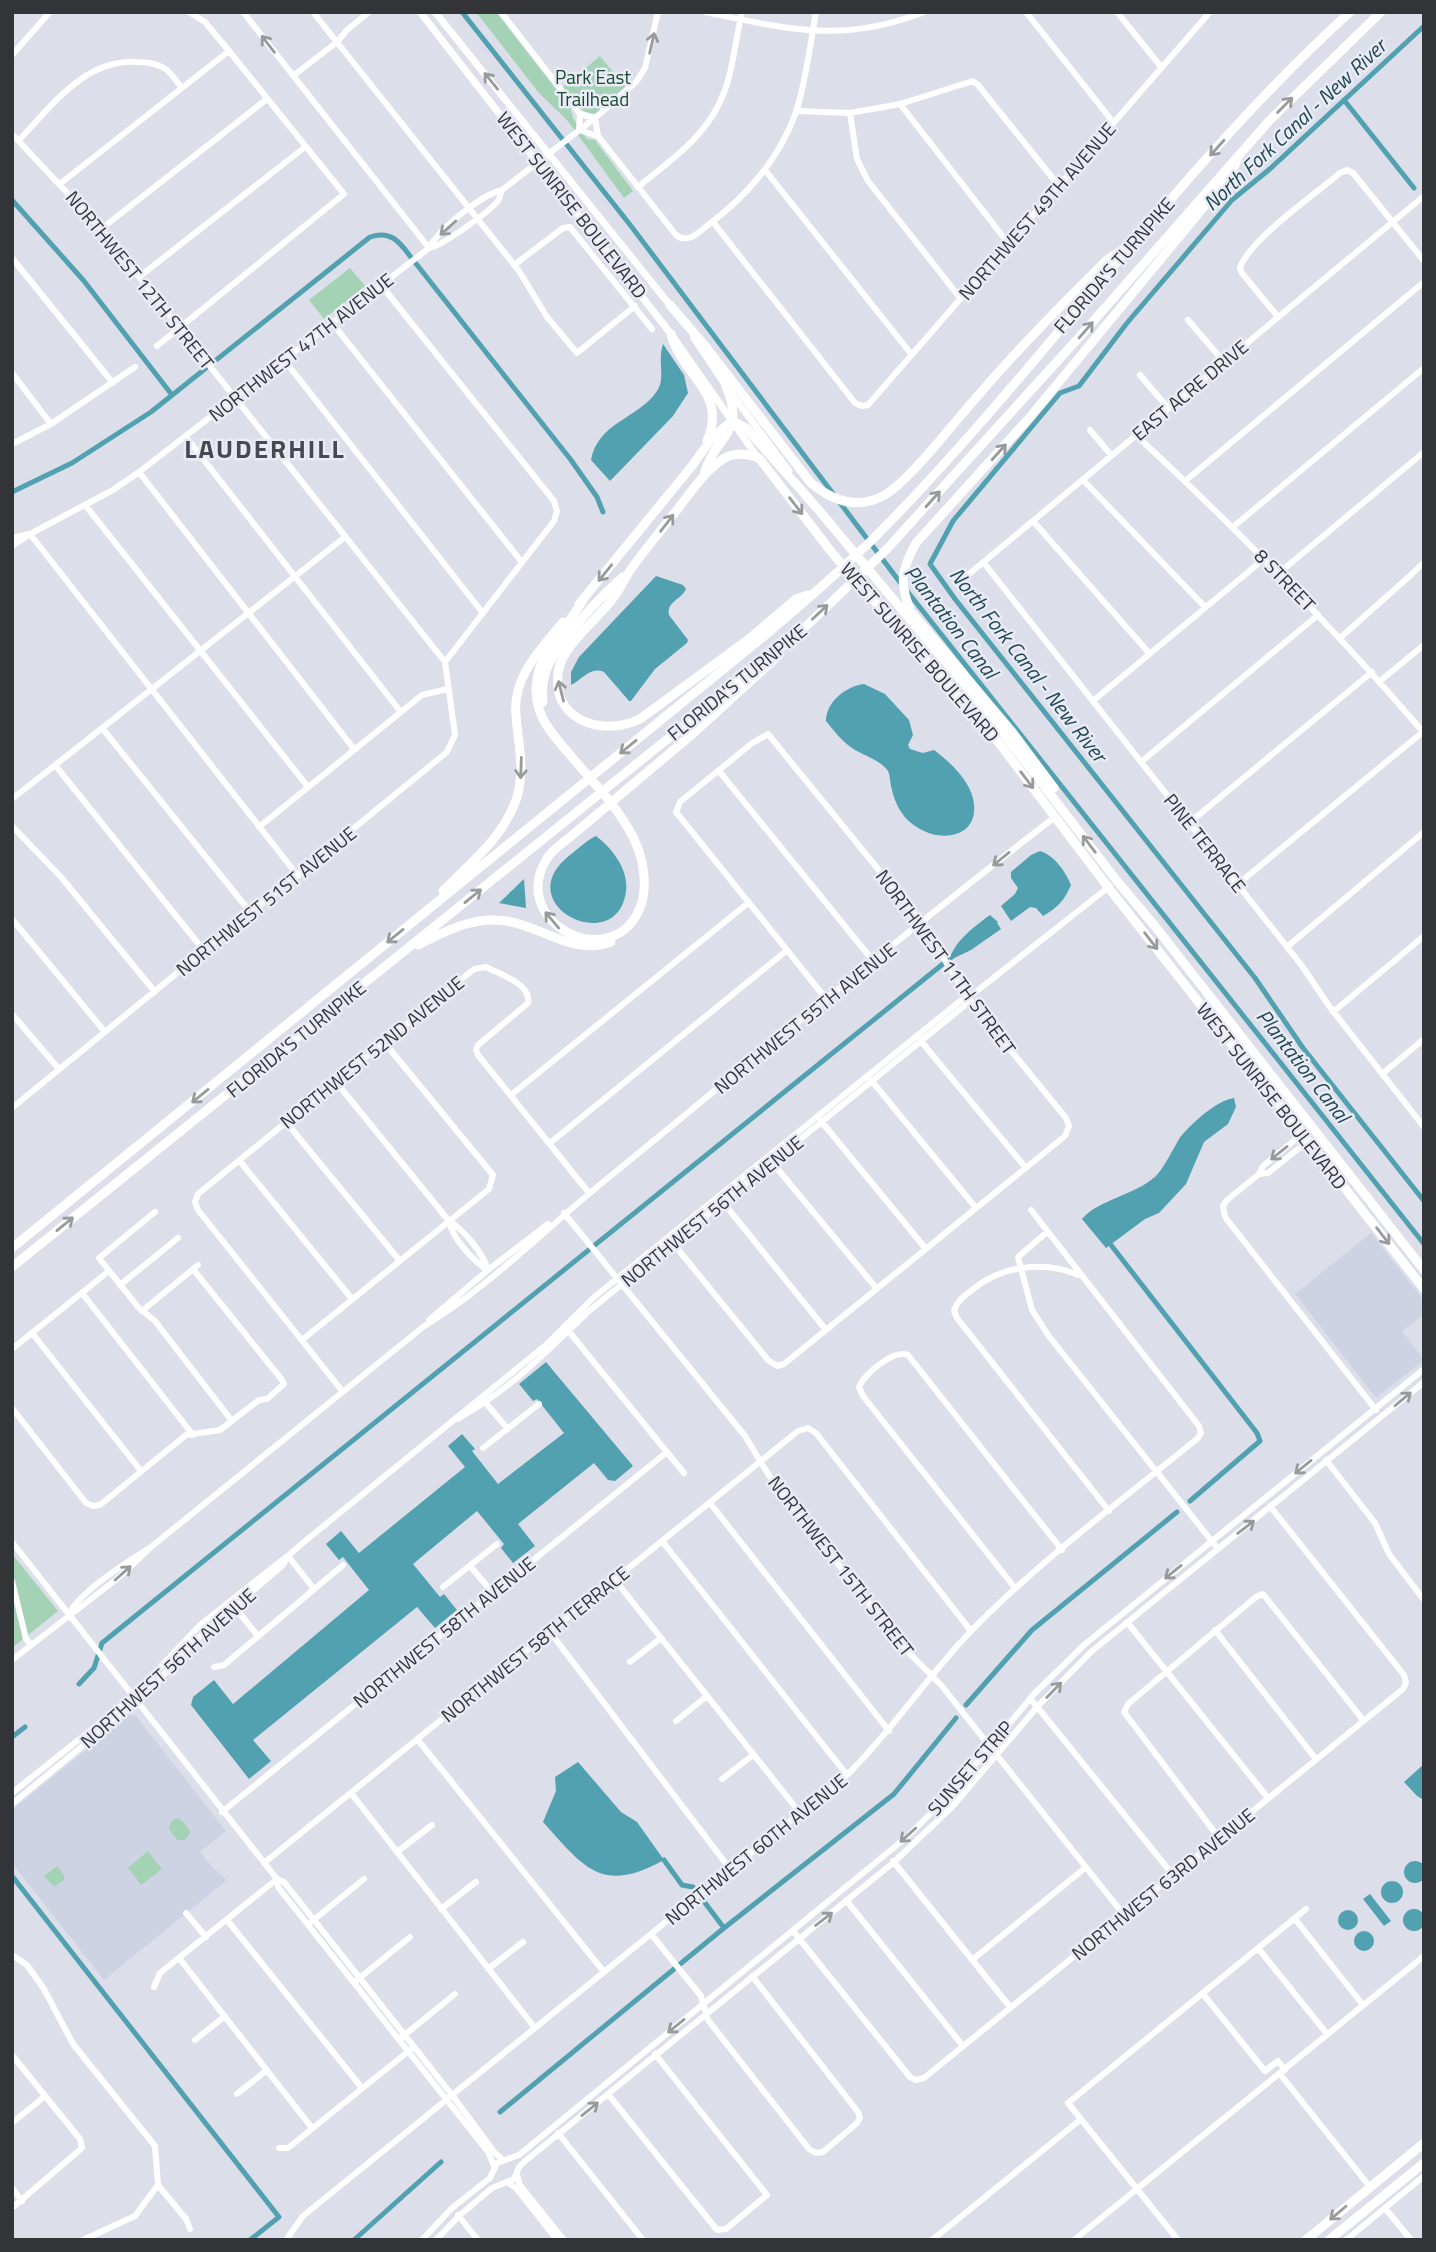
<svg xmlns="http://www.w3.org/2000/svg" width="1436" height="2252" viewBox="0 0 1436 2252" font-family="'Titillium Web',sans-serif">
<rect width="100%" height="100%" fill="#dcdfe9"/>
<!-- built -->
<path fill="#ced3e4" d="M 1371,1233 L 1424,1301 L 1424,1314 L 1402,1331 L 1424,1360 L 1376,1398 L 1295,1294 Z
M 129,1715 L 136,1716 L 226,1831 L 200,1852 L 212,1867 L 227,1880 L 104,1980 L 12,1863 L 12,1810 Z"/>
<!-- green -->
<path fill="#a4d2b5" d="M 476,12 L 496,12 L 570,107 L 573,118 L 587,139 L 595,140 L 633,191 L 624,198 L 567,120 L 539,93 Z
M 600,56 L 625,87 L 600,108 L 600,114 C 579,115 575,102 563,87 Z
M 350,268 L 365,286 L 324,319 L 309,300 Z
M 12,1554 L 58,1611 L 12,1648 Z
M 175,1819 L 180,1819 L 189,1829 L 190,1833 L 185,1840 L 177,1840 L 169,1829 L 170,1823 Z
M 148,1851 L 162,1869 L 141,1885 L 128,1868 Z
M 57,1866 L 64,1875 L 64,1880 L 54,1887 L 44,1876 Z"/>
<!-- water -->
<path fill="#51a1b0" d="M 663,344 L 684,375 L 688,393 L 673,416 L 610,481 L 591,460 C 598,422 638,419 657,391 C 666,378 657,361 663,344 Z
M 656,576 L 683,585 L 686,589 C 681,600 666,602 669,615 L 688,640 L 687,643 L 655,669 L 631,701 L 629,701 L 604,672 C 590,666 582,680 571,685 L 571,672 L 579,657 Z
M 864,684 L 885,694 L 909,720 L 913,735 L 908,745 L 910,749 L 923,753 L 934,750 C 950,762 973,783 974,805 C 977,837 942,842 920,829 C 903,820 895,805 891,786 C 890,781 890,775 888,771 C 881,760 862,755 852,748 C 842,741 834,731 826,721 C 826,702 846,686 864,684 Z
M 596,836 C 612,848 629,870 626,891 C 618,959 506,905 570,855 C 578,849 587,840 596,836 Z
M 1040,851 C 1054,855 1066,872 1071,885 C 1065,900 1057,908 1043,916 L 1036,908 L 1030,907 L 1011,921 L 1001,906 L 1015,894 L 1018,888 L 1011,878 L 1011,872 L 1031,855 Z
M 524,879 L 526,908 L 499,903 Z
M 990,915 L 998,922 L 997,923 L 1001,929 L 971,950 L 950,960 C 953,942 975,926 990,915 Z
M 1234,1098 L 1236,1107 L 1228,1124 L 1204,1142 L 1186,1184 L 1159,1213 L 1145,1219 L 1106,1248 L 1082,1219 C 1099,1199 1134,1196 1156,1176 C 1165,1166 1172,1151 1179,1139 C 1189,1125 1217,1100 1234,1098 Z
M 546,1362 L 633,1466 L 615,1481 L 608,1480 L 594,1463 L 518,1524 L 535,1546 L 513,1563 L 501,1548 L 504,1544 L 477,1511 L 413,1564 L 440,1597 L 444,1594 L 457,1610 L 435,1628 L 417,1607 L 253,1740 L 271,1761 L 249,1779 L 191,1705 L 193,1697 L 214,1680 L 233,1704 L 369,1590 L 343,1557 L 339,1560 L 326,1544 L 341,1531 L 359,1553 L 465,1467 L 448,1446 L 462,1434 L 475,1449 L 472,1451 L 498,1484 L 564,1433 L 537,1399 L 533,1401 L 519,1384 Z
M 578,1762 L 621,1812 L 637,1822 L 664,1860 C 601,1895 584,1867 543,1822 L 556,1791 L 555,1777 Z
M 1424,1764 L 1424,1800 L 1417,1796 L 1404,1782 Z
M1404 1872a11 11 0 1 1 22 0a11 11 0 1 1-22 0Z
M1381 1892a11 11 0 1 1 22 0a11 11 0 1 1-22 0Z
M 1370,1894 L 1391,1921 L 1384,1926 L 1363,1899 Z
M1403 1920a11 11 0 1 1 22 0a11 11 0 1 1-22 0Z
M1338 1920a10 10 0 1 1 20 0a10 10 0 1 1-20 0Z
M1354 1941a10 10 0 1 1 20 0a10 10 0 1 1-20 0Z"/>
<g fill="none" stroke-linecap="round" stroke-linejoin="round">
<!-- canal -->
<path stroke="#51a1b0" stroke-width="5" d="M 462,12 L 631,226 L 899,581 L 1424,1244
M 1424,26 L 1271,168 L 1232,200 L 1127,323 L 1079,386 L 1060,393 L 953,521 L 930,564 L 955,599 L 1255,978 L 1303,1048 L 1424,1201
M 1344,100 L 1414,188
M 12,200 L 84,281 L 172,395
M 12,492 L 72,463 L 151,412 L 370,237 C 390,230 399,241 410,256 L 571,460 L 597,497 L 603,512
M 1111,1245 L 1257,1433 L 1260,1441 L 1190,1501
M 79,1684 L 94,1668 L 102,1643 L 954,955
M 966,1705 L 1032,1630 L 1177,1512
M 12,1737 L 25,1727
M 664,1860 L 682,1885 L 693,1887 L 724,1928
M 12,1876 L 279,2217 L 250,2240
M 500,2112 L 724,1928 L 894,1794 L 956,1718
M 354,2240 L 441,2162"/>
<!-- minor -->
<path stroke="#fff" stroke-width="6" d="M 243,12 L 429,248
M 313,12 L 519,271 L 547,317 L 577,353 L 635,306
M 501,12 L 580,114 L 579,130
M 705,12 C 787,29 843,44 924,12
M 1026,12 L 1113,122
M 1117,12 L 1162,68
M 12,55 L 50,12
M 293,76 L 337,42 L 347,30 L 369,12
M 900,104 L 1008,243
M 796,111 L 850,113 L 900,104 L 973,81 L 978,85 L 1059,186
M 850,113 L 857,159 L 868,181 L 961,299
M 580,114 L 595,118 L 598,136 L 676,235 C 688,244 698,233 708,225 C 746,197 780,158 796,112 C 806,81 810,45 816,12
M 579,130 L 598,136
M 12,134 L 101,229 L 445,662
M 19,140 C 52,106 84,59 137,62 C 146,62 155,63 164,68 C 171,72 176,81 182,88
M 765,170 L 912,355
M 61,183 L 229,51
M 638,187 C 668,162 703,139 720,102 C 733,75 735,41 742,12
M 713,222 L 855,403 L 862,406 L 868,405 L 1210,12
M 101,229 L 267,99
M 429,248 C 441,247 490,211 498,201 C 500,198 500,194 502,190
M 12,258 L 113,383
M 514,265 L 563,228 L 570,227 L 652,329
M 139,277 L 305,147
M 381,285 L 554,501 L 557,511 L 554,521 L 445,662
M 1278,317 L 1242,273 L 1240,267 C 1253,237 1313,196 1340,173 L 1347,170 L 1353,173 L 1424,261
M 1188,320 L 1224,362
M 333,324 L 521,561
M 157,346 L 344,194 L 229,51 L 205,22 L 189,12
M 285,361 L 482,612
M 12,373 L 51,424
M 1140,375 L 1168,408
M 1090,430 L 1111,455
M 1137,436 C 1238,530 1334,628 1424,733
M 186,437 L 400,711
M 12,444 L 51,424 L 135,367
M 139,472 L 354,749
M 1083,480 L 1205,607
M 1185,481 L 1424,282
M 86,506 L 308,787
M 1033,521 L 1149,653
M 1233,527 L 1424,368
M 30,534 L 298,876
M 12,538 L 29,534
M 12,546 L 30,534 L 113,490 L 139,472 L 429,248 C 439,229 481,195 502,190 L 595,118 L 636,82 L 645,68 L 658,12
M 984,563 L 1302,966 L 1329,1006 L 1424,1127
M 1279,573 L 1424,452
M 957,584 L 1424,196
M 1340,638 L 1412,574 L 1424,562
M 1380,681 L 1424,645
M 1093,701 L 1265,558
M 102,728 L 251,913
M 1141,762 L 1318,615
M 55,765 L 205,952
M 719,771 L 874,962
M 12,799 L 345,537
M 1189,823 L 1372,672
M 12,826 L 61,877 L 155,992
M 259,827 L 422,695 L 448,689
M 1238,884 L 1424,731
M 12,919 L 105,1032
M 1287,947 L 1424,832
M 1333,1012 L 1424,936
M 12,1014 L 59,1069
M 920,1040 L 1026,1168
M 1382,1074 L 1424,1039
M 871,1080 L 976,1208
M 336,1082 L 449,1221 C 464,1230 483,1253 488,1270
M 511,1095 L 748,903
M 12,1108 L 447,752 L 455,735 L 445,662
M 821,1121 L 926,1249
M 286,1122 L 400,1261
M 1308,1141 L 1268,1173 L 1259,1174 L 1227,1200 L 1223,1206 L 1225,1217 L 1376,1410
M 550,1143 L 786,951
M 239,1160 L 352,1299
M 771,1161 L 877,1289
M 1259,1174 L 1263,1166 L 1302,1134
M 722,1201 L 826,1330
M 155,1212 L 99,1258 L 138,1307 L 155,1321 L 232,1421
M 564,1213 L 745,1436 L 773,1482 L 907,1651 L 941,1685 L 1124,1915
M 449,1221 C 452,1238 473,1261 488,1270
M 1047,1232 L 1018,1257 L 1032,1310 L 1048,1335 L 1218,1549
M 668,1237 L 768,1360 L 777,1366 L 784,1364 L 1065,1136 L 1069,1126 L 1066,1118 L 968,998 L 922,923 L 768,734 L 751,744 L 680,802 L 676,812 L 827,1000
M 1078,1275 C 1044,1260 1000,1266 972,1290 C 964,1296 957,1301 954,1311 L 957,1318 L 1109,1511
M 120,1285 L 178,1238
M 82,1293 L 193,1435
M 142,1311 L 198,1265
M 429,1320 L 488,1270 L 548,1224
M 566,1328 L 684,1473
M 32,1333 L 141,1471
M 302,1340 L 489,1189 L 493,1175 L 384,1042
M 12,1349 L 109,1271
M 343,1392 L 198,1210 L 195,1202 L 198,1194 L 474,969 L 486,967 C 499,974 532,984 528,1003 L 478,1045 L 476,1050 L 478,1055 L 589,1193
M 484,1401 L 508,1429
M 12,1408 L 86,1503 L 93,1506 L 100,1505 L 186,1435 L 220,1430 L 259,1400 L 267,1399 L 284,1384 L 282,1380 L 193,1269
M 457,1419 C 508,1392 548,1350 589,1311 L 964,1006 L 968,998
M 483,1448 L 539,1404
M 1326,1460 L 1375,1523 L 1389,1554 L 1424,1600
M 710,1503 L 889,1731
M 662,1541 L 847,1775
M 12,1542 L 277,1879 L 278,1887 L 488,2152 L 495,2168
M 151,1547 L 423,1327 C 492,1285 550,1224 613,1174 C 760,1054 905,932 1055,817
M 288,1556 L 314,1589
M 470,1566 L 493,1593
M 615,1580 L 800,1813
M 12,1581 L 26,1639 L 31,1645
M 443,1587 L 497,1544
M 1015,1588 L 863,1396 L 859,1387 C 864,1374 894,1349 908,1355 L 1062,1550
M 233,1605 L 258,1636
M 1127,1622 L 1268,1798
M 1215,1630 L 1316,1759
M 550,1632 L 730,1869
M 12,1660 L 118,1578 L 151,1547 C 130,1560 78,1593 69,1614
M 630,1662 L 661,1638
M 214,1667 L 224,1665 L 343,1565
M 1030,1698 L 1173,1875
M 676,1721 L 707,1696
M 418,1740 L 604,1972
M 722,1779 L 753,1755
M 12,1793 L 132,1697 L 200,1625 L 286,1557
M 351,1793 L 535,2028
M 12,1804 L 136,1702 L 155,1685 L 190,1645 L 283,1565 L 288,1556 L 304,1542 L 547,1344 L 593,1298 L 960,1001 L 968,998 L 1110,886
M 222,1812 L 667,1452
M 1219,1838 L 1124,1712 L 1128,1704 L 1256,1597 L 1263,1594 L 1364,1721
M 397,1852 L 432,1825
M 893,1861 L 1010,2007
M 264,1863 L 798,1431 L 808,1428 L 816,1433 L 971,1631
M 277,1879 L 284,1882 L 452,2095 L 495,2153 L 503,2160
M 846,1900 L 963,2046
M 441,1909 L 476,1882
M 186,1913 L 206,1937
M 1295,1919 L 1363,2005
M 227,1920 L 362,2088
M 311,1922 L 364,1879
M 793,1931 L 910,2077 L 916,2080 L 924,2078 L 1403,1689 L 1406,1683 L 1404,1675 L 1270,1506
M 651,1934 L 701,1996 L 708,2020 L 809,2149 L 816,2153 L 823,2152 L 857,2123 L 860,2118 L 858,2112 L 752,1976
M 1258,1948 L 1327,2034
M 12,1955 L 27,1965 L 44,1989 L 73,2044 L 155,2146 L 158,2185 L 186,2219 L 190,2229
M 179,1958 L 312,2128
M 972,1960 L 1085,1868
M 488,1969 L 523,1942
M 357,1980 L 410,1937
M 154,1987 L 160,1973 L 277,1879
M 1203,1994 L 1265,2071 L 1278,2061 L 1285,2070
M 402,2037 L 455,1994
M 195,2040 L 225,2016
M 12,2055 L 80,2139 L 82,2148 L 12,2208
M 1280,2074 L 1370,2187
M 237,2094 L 267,2070
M 608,2094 L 717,2230 L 726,2229 L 767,2195 L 655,2054
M 12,2123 L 45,2096
M 558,2133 L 643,2240
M 279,2148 L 288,2148 L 410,2050
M 517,2175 L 520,2185 L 564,2240
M 507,2182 L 516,2188 L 557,2240
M 12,2188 L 22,2201
M 1385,2208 L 1411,2240
M 458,2215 L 478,2240
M 83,2240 L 135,2216 L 158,2185
M 286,2240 L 303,2216 L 847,1775 C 893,1730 928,1675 973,1629 C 1042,1559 1122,1500 1198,1438 L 1201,1433 L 1199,1426 L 1031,1210
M 422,2240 L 452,2208 L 490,2178 L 497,2163 L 519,2155 L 908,1836 L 953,1791 L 1034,1694 L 1084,1645 L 1424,1369
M 436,2240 L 459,2216 L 492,2188 L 514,2179 L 519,2167 L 524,2162 L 894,1862 L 952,1807 L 1038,1706 L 1092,1651 L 1424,1382
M 932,2240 L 1080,2120
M 1074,2240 L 1424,1956
M 1178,2240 L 1068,2103 L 1306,1909
M 1346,2240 L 1424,2176"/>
<!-- major -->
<path stroke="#fff" stroke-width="7" d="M 420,12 L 671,334 L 758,458
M 435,12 L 673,309
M 694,338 L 726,386 L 789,471"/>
<!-- highway -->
<path stroke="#fff" stroke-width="9" d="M 670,305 L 706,347 L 810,482 C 831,500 856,510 883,496 C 908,483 954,422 975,399 C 1017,350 1062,304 1108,259 L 1125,248
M 671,334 C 683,379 728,391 707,441
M 733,421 L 746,428 L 817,508 L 980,703 L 1117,881 L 1154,925 L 1424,1270
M 704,475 C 714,435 747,436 726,386
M 808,595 L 796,599 L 749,639 L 640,719 C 601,738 548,719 559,668 C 565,643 600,617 614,597 C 621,588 625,578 631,569 C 646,548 664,527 680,506 C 693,489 705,471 723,459 C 734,452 748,454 759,458 L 833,554 L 999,743 L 1108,887 L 1424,1289
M 583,600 C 571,621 552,640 542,662 C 536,677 534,694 539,709 C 544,725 555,737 565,749 C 588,777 617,805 633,837 C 643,857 648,883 641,905 C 616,976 508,925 546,860 C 551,851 561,844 569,838 L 696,731 L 779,655
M 579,604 L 692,466 C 704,449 715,432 733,421
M 543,702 C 542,692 542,683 545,674 C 554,645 600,597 623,577
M 1054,788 L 1013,733 L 911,612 C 899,583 901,570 916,543 L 1030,417 L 1232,173 L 1237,160
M 443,891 C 471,862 502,839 516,800 C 526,770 518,745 516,715 C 512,677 541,649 563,622
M 418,945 C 446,931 473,916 506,921 C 543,926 572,956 611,942
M 12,1248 L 763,637 C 801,605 839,572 874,538 C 1041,370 1175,171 1350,12
M 12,1267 L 799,633 L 887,549 L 1082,334 L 1270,120 L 1381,12
M 1306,2240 L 1424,2143
M 1329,2240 L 1424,2163"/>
</g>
<!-- one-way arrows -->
<defs><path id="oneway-shaft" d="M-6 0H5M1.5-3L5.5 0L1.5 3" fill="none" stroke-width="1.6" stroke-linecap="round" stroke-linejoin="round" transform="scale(1.75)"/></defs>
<g stroke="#999a9c">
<use href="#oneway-shaft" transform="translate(652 43) rotate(-77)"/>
<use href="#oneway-shaft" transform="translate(268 44) rotate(-128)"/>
<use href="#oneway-shaft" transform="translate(491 81) rotate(-129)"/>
<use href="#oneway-shaft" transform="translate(1285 105) rotate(-45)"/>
<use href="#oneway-shaft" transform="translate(1217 148) rotate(132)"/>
<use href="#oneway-shaft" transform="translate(448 228) rotate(138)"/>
<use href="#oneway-shaft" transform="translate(1086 330) rotate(-49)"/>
<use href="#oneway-shaft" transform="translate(999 452) rotate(-48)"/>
<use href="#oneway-shaft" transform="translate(933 499) rotate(-48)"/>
<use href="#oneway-shaft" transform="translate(796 506) rotate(52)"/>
<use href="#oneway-shaft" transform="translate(667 523) rotate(-52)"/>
<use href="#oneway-shaft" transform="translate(605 573) rotate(129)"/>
<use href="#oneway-shaft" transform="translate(820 612) rotate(-43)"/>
<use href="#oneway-shaft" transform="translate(561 691) rotate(-104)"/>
<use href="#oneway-shaft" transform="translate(628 747) rotate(141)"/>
<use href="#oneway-shaft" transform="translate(521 768) rotate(92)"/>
<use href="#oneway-shaft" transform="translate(1027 780) rotate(53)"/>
<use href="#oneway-shaft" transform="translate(1089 844) rotate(-127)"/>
<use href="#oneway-shaft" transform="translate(1001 859) rotate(141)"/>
<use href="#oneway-shaft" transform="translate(473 896) rotate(-39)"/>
<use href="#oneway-shaft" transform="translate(552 920) rotate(-130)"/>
<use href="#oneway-shaft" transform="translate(395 936) rotate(141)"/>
<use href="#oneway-shaft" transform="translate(1151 941) rotate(52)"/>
<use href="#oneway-shaft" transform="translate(200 1096) rotate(141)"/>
<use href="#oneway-shaft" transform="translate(1279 1153) rotate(141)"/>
<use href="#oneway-shaft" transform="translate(65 1224) rotate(-39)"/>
<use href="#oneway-shaft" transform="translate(1383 1236) rotate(52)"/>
<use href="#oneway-shaft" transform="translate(1403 1399) rotate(-40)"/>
<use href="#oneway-shaft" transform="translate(1303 1467) rotate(141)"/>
<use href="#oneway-shaft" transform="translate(1246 1527) rotate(-38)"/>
<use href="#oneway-shaft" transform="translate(1173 1572) rotate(141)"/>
<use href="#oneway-shaft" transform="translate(123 1573) rotate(-42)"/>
<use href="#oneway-shaft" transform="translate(1054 1690) rotate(-46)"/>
<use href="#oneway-shaft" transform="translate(908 1835) rotate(138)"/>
<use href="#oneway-shaft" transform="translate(824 1919) rotate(-38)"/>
<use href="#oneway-shaft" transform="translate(676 2026) rotate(141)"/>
<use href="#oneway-shaft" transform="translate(590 2109) rotate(-39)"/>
<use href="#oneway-shaft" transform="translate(1338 2213) rotate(140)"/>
</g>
<g text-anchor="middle" stroke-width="5" stroke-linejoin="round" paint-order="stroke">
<!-- park labels -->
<g font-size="19" fill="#1b4930" stroke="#e9ecf6">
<text x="593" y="84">Park East<tspan x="593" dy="22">Trailhead</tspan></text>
</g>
<!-- street labels -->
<g font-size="19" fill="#333438" stroke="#e9ecf6">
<text transform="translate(572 205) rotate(52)" y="7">WEST SUNRISE BOULEVARD</text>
<text transform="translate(1037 211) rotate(-49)" y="7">NORTHWEST 49TH AVENUE</text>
<text transform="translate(1114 265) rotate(-49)" y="7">FLORIDA'S TURNPIKE</text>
<text transform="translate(140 280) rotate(51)" y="7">NORTHWEST 12TH STREET</text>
<text transform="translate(301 347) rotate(-38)" y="7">NORTHWEST 47TH AVENUE</text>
<text transform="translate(1190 390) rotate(-40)" y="7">EAST ACRE DRIVE</text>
<text transform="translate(1285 580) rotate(46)" y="7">8 STREET</text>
<text transform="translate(920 652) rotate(49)" y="7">WEST SUNRISE BOULEVARD</text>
<text transform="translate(737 682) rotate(-39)" y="7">FLORIDA'S TURNPIKE</text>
<text transform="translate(1205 843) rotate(52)" y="7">PINE TERRACE</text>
<text transform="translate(266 901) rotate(-39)" y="7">NORTHWEST 51ST AVENUE</text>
<text transform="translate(946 962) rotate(54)" y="7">NORTHWEST 11TH STREET</text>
<text transform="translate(805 1018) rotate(-39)" y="7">NORTHWEST 55TH AVENUE</text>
<text transform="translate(296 1039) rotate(-39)" y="7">FLORIDA'S TURNPIKE</text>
<text transform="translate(372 1052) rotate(-39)" y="7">NORTHWEST 52ND AVENUE</text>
<text transform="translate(1272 1096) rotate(52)" y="7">WEST SUNRISE BOULEVARD</text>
<text transform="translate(712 1211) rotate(-39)" y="7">NORTHWEST 56TH AVENUE</text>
<text transform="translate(841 1566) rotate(52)" y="7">NORTHWEST 15TH STREET</text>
<text transform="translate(444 1632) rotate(-39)" y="7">NORTHWEST 58TH AVENUE</text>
<text transform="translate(535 1644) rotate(-39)" y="7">NORTHWEST 58TH TERRACE</text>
<text transform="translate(168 1668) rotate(-42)" y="7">NORTHWEST 56TH AVENUE</text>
<text transform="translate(970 1768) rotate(-49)" y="7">SUNSET STRIP</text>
<text transform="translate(756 1849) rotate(-39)" y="7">NORTHWEST 60TH AVENUE</text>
<text transform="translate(1163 1884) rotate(-39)" y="7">NORTHWEST 63RD AVENUE</text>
</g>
<!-- water labels -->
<g font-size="21" font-style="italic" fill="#22484f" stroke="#e9ecf6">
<text transform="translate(1295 125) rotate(-43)" y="7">North Fork Canal - New River</text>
<text transform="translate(951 622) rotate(52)" y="7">Plantation Canal</text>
<text transform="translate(1028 665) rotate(52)" y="7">North Fork Canal - New River</text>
<text transform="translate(1303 1066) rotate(52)" y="7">Plantation Canal</text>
</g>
<!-- district labels -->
<g font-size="26" font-weight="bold" letter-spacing="2" fill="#484a52" stroke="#e9ecf6">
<text x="265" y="458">LAUDERHILL</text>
</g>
</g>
<!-- border -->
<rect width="1436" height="2252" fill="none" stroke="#333438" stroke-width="28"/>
</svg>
